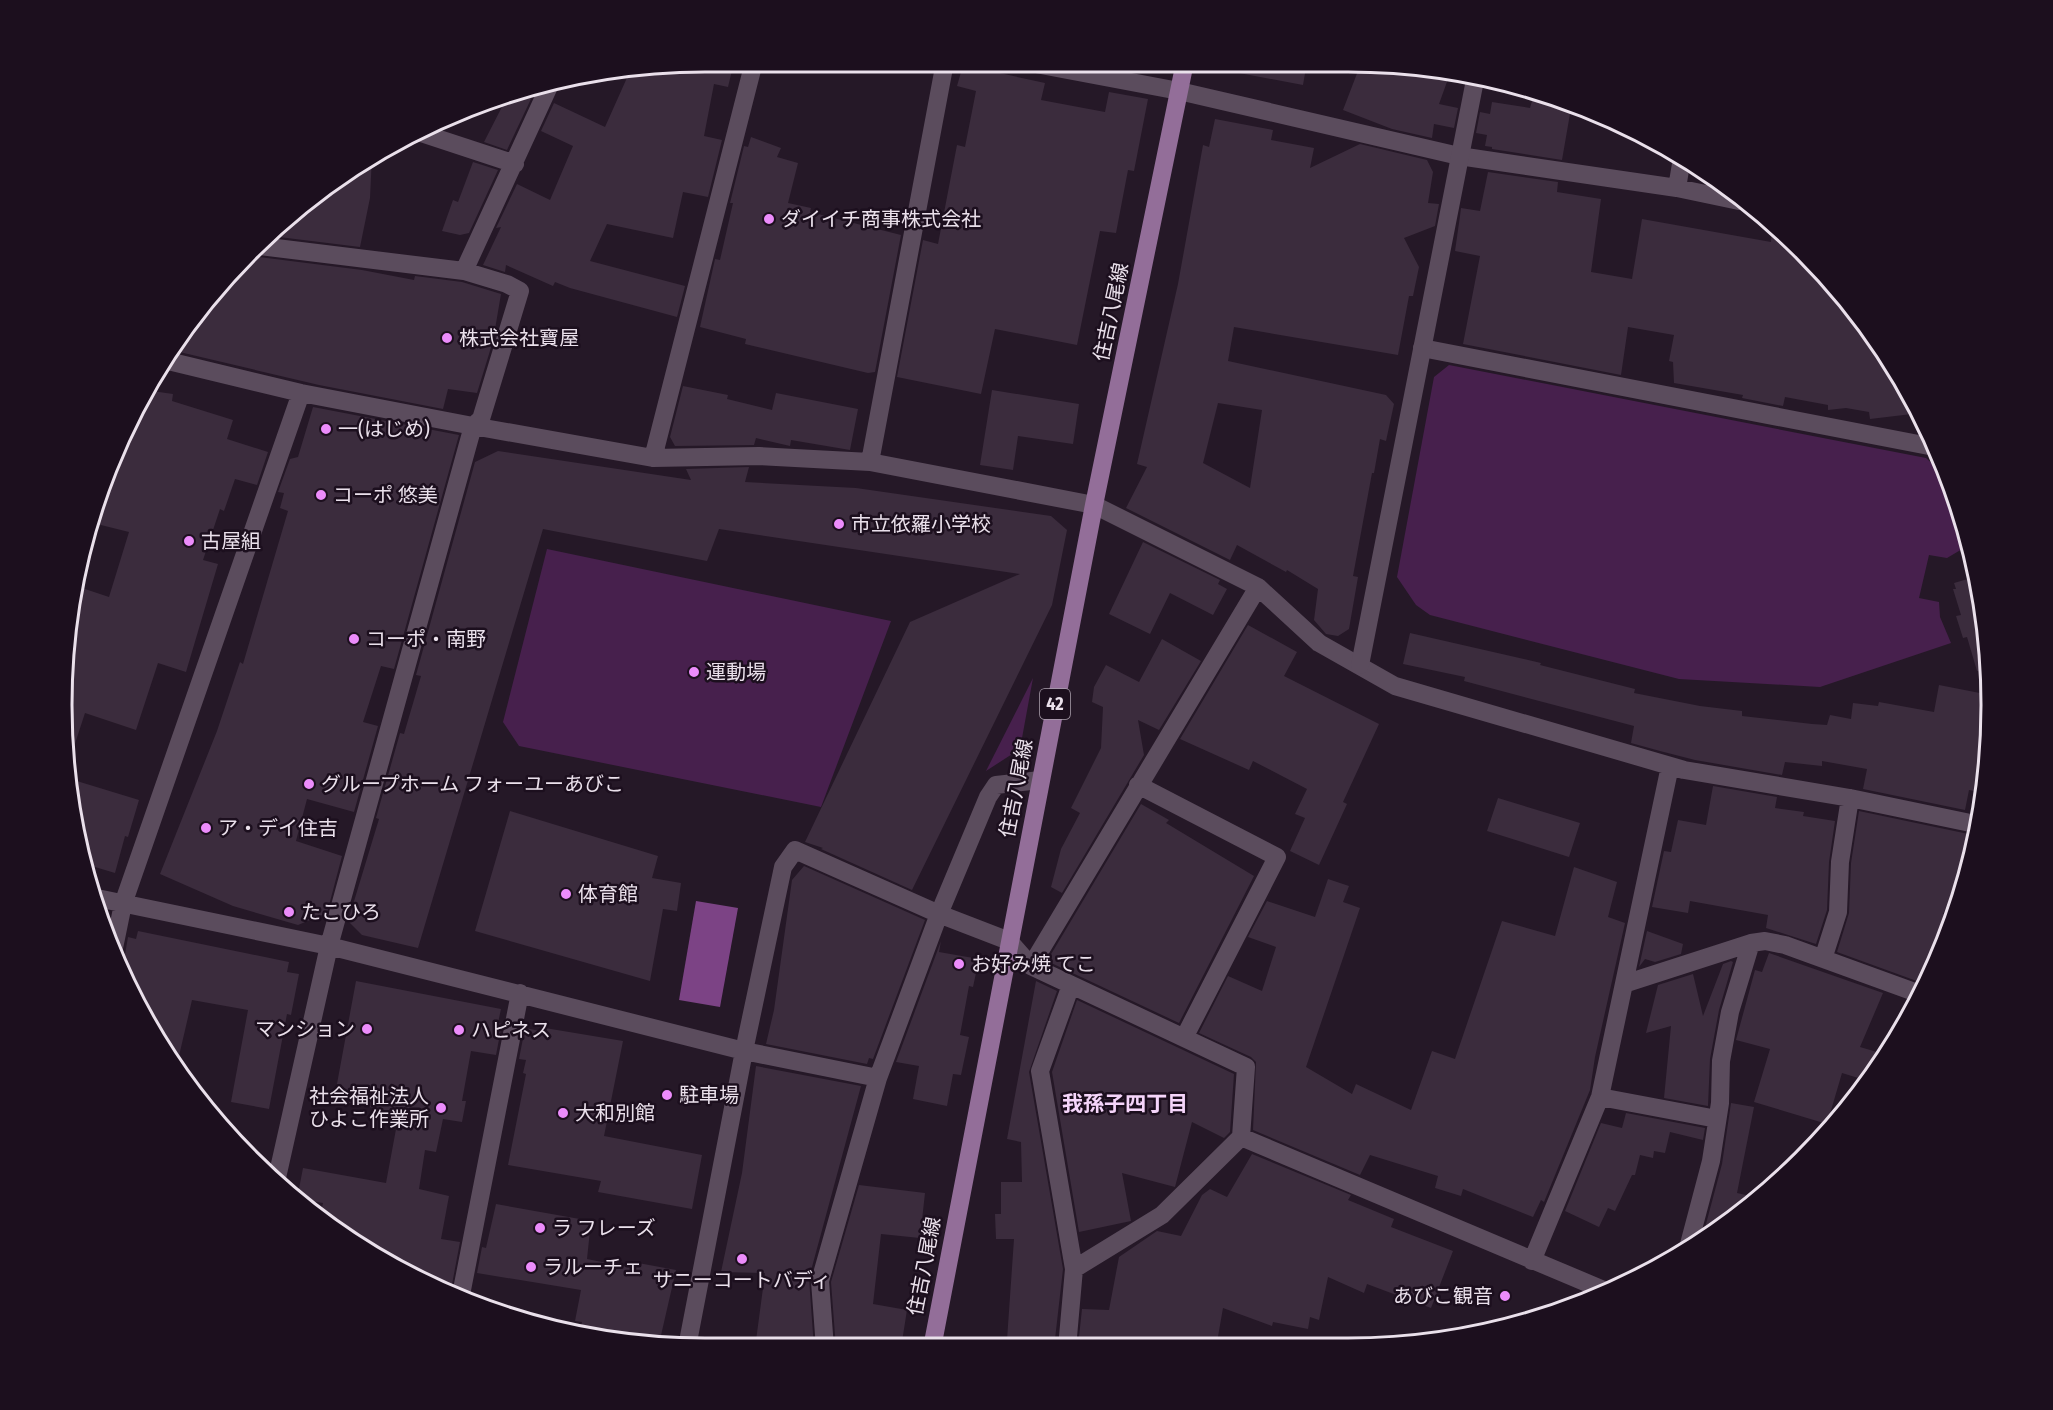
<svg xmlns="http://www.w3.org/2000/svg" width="2053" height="1410" viewBox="0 0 2053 1410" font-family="'Fira Sans Condensed','Noto Sans JP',sans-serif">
<rect width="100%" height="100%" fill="#251827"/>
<!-- green -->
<path fill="#47204d" d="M 1449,365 L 1926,458 L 1949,479 L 1969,545 L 1947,558 L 1929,555 L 1919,598 L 1939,602 L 1940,617 L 1951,643 L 1820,687 L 1679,679 L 1430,615 L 1416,605 L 1397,577 L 1434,377 Z
M 547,549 L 891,621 L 821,807 L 519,746 L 503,722 Z
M 1033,678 L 1020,749 L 986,771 Z"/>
<!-- water -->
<path fill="#7c4385" d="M 696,901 L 738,908 L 720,1007 L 679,1000 Z"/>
<!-- building -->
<path fill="#3b2c3d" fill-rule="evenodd" d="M 705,62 L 734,62 L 728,87 L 714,84 L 704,136 L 722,140 L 708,197 L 683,192 L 673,238 L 607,224 L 590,261 L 685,286 L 677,317 L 570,288 L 555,282 L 553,286 L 506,265 L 505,272 L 483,265 L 501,227 L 496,228 L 517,184 L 550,200 L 573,146 L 541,131 L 554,103 L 605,127 L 630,71 Z
M 1240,62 L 1307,62 L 1303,85 L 1239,73 Z
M 1361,63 L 1420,69 L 1448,79 L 1439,104 L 1458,108 L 1454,128 L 1434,124 L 1432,138 L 1392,129 L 1343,110 Z
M 963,65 L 1045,83 L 1041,100 L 1105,112 L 1109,92 L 1148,99 L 1134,171 L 1128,170 L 1116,233 L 1100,231 L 1077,345 L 995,329 L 981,394 L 897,377 L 923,240 L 938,244 L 957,145 L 965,147 L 976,91 L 957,86 Z
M 538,84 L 507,150 L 484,142 L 508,95 Z
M 1535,90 L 1560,98 L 1559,106 L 1571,108 L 1562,160 L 1492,149 L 1492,147 L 1485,146 L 1487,135 L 1476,133 L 1480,112 L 1490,114 L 1492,102 L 1530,108 Z
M 1215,119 L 1273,130 L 1271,140 L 1314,148 L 1310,168 L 1360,144 L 1427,160 L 1433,172 L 1428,203 L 1439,204 L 1435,226 L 1404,238 L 1419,267 L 1413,296 L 1409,296 L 1398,355 L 1234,327 L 1228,361 L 1386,395 L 1394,404 L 1386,441 L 1380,439 L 1374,473 L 1372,473 L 1353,576 L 1358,577 L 1349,629 L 1338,636 L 1326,634 L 1314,620 L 1318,589 L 1287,570 L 1286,572 L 1237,545 L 1230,560 L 1126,508 L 1147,467 L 1137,464 L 1178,284 L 1203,145 L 1209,147 ZM 1218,403 L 1262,410 L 1250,488 L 1203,463 Z
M 751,137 L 781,148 L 777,157 L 798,163 L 788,203 L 811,208 L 810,212 L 901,235 L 875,372 L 868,373 L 745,344 L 746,339 L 700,327 L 715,259 L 720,260 L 733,203 L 730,203 L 744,146 L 748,147 Z
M 372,156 L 370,198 L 360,247 L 279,237 L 280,229 L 348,170 Z
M 473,162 L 498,170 L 469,233 L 460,235 L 442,231 L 453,200 L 458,202 Z
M 1488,172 L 1558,182 L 1557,192 L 1601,199 L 1591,272 L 1632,279 L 1642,219 L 1771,242 L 1772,226 L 1803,250 L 1883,348 L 1910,398 L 1912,414 L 1870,419 L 1869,412 L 1846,408 L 1828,410 L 1828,405 L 1785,397 L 1783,406 L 1742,398 L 1743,395 L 1674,383 L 1673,362 L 1669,361 L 1674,335 L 1628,327 L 1621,375 L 1463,344 L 1480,256 L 1455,251 L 1460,216 L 1461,208 L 1480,211 Z
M 252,254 L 259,257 L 362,270 L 414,280 L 415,276 L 462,282 L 501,294 L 493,341 L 477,393 L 448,389 L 443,409 L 319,385 L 171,350 L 221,281 Z
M 683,386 L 728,395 L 727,399 L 772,410 L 776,393 L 858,409 L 850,450 L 791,440 L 790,446 L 756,438 L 754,445 L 675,446 L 670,437 Z
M 145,390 L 173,394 L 172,401 L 233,420 L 227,439 L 268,452 L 257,485 L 235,479 L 224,511 L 220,509 L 203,560 L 218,564 L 186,672 L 158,663 L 136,730 L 85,713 L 68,765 L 65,764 L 63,747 L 67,621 L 76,586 L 109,597 L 129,532 L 93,523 L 109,464 L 112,464 L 117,447 L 127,450 L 132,415 Z
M 992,390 L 1079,404 L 1073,444 L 1018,436 L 1013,470 L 980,465 Z
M 313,407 L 459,435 L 394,669 L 381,666 L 363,722 L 378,726 L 354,812 L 307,799 L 296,841 L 342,856 L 327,913 L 298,925 L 233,906 L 160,874 L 217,731 L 240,662 L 243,664 L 288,511 L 280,508 L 284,493 L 278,492 L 290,459 L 298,457 Z
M 498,451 L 691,480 L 686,469 L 749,467 L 745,482 L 856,488 L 1051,516 L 1067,530 L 1052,605 L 912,890 L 821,849 L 823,848 L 805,842 L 910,622 L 1020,574 L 719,529 L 707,561 L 543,529 L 418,948 L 362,935 L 348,921 L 379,819 L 376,818 L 400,733 L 404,734 L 421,676 L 416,675 L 475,462 Z
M 1143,542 L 1220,580 L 1218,584 L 1227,589 L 1213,615 L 1170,593 L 1150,634 L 1109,614 Z
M 1978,576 L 1988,669 L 1977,671 L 1967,637 L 1963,638 L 1956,616 L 1961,615 L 1953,589 L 1956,589 L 1954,583 Z
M 1248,625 L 1297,652 L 1284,676 L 1379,724 L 1343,802 L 1347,804 L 1319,865 L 1290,851 L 1305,818 L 1295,814 L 1307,789 L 1253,761 L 1249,770 L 1180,739 Z
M 1410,633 L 1541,663 L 1540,665 L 1635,689 L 1634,693 L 1700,706 L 1742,711 L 1742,716 L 1812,724 L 1827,725 L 1830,715 L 1851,719 L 1853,703 L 1878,706 L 1879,702 L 1934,712 L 1939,685 L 1990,695 L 1983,793 L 1969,790 L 1965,810 L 1863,789 L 1867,769 L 1822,761 L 1822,766 L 1785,762 L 1782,775 L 1695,760 L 1660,751 L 1631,743 L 1634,726 L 1464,681 L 1465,677 L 1403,664 Z
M 1162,639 L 1201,661 L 1159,730 L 1138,720 L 1144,755 L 1062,893 L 1051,887 L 1061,849 L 1080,813 L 1071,808 L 1101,748 L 1103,707 L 1092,702 L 1094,687 L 1106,665 L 1139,682 Z
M 67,778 L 139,800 L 128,837 L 125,836 L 115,873 L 85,864 L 74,830 Z
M 1713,786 L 1777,797 L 1775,808 L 1804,812 L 1803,816 L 1835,821 L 1829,862 L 1827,910 L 1816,944 L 1766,928 L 1768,915 L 1690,901 L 1688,913 L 1652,907 L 1664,851 L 1671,852 L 1678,820 L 1706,825 Z
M 1498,798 L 1580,823 L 1569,857 L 1487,831 Z
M 1141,804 L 1169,820 L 1166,823 L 1254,876 L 1179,1023 L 1047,961 Z
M 510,811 L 658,856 L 652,878 L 681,883 L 677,911 L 663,909 L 650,981 L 475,931 Z
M 1859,811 L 1978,836 L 1968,868 L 1964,867 L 1943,914 L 1953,918 L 1942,952 L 1937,951 L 1925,984 L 1837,952 L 1849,913 L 1851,863 Z
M 804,866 L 925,920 L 873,1059 L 869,1058 L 867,1064 L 766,1044 L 774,1010 L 792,880 Z
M 1574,867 L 1617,882 L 1608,917 L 1625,923 L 1595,1057 L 1590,1090 L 1544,1202 L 1541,1200 L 1533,1217 L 1463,1189 L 1461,1196 L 1435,1188 L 1438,1176 L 1370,1155 L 1360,1175 L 1253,1130 L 1256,1062 L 1251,1057 L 1199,1033 L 1228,976 L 1262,991 L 1276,947 L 1248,937 L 1267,901 L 1315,917 L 1328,879 L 1349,886 L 1343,902 L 1360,908 L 1306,1067 L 1352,1094 L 1356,1084 L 1411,1110 L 1432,1051 L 1455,1059 L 1502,921 L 1555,936 Z
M 138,931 L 289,962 L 287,972 L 299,974 L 291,1015 L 287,1014 L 269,1109 L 231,1102 L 248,1010 L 192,1000 L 176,1069 L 170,1063 L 128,990 L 122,972 L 128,937 L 136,939 Z
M 1647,931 L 1683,944 L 1681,954 L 1655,962 L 1645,959 L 1639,967 Z
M 941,941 L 939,952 L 979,959 L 973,987 L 969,986 L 960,1035 L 969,1037 L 961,1075 L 953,1074 L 947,1106 L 913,1099 L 919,1066 L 896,1062 Z
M 1769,953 L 1883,993 L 1860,1047 L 1887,1055 L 1868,1081 L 1842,1073 L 1827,1124 L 1754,1102 L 1770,1049 L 1736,1040 L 1755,970 L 1762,972 Z
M 1731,961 L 1733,962 L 1719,1010 L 1710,1059 L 1708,1106 L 1664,1098 L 1671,1026 L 1646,1033 L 1658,985 L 1693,974 L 1703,1016 L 1723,964 Z
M 356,981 L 501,1009 L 498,1023 L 502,1024 L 496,1055 L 471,1051 L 462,1101 L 466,1101 L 462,1122 L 443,1119 L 436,1152 L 425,1150 L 419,1189 L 449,1196 L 441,1239 L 460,1242 L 450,1295 L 347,1240 L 320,1217 L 323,1203 L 297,1199 L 303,1168 L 386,1183 L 399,1113 L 334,1100 Z
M 1036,981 L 1057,991 L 1029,1072 L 1063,1269 L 1054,1348 L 1022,1348 L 1023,1341 L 1007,1340 L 1014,1239 L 996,1239 L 995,1214 L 1001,1214 L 1001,1182 L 1022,1182 L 1021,1142 L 1007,1139 Z
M 1077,1000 L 1234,1074 L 1230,1132 L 1224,1138 L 1192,1122 L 1175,1187 L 1122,1173 L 1131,1221 L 1079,1232 L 1052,1072 Z
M 525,1028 L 545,1032 L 545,1028 L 623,1041 L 604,1136 L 702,1155 L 692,1209 L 598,1192 L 601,1181 L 508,1165 L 526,1074 L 523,1073 L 526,1060 L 519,1059 Z
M 756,1066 L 861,1086 L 809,1278 L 814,1348 L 755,1348 L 765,1273 L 721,1272 L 742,1173 Z
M 1731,1103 L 1754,1107 L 1737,1193 L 1759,1198 L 1739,1216 L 1702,1239 L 1722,1164 Z
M 1626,1113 L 1705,1128 L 1703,1140 L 1670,1132 L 1665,1153 L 1654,1151 L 1653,1158 L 1640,1155 L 1635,1175 L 1632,1175 L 1615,1211 L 1608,1208 L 1599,1227 L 1565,1211 L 1601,1123 L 1622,1128 Z
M 1252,1154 L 1351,1195 L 1348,1200 L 1394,1219 L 1391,1227 L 1453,1251 L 1431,1308 L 1367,1284 L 1364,1293 L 1328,1277 L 1319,1320 L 1310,1317 L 1308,1329 L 1273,1322 L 1272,1326 L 1223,1308 L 1216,1348 L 1101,1348 L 1102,1338 L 1079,1337 L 1082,1309 L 1109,1310 L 1119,1257 L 1157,1231 L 1181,1236 L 1202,1195 L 1210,1189 L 1227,1197 Z
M 859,1185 L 925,1193 L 920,1238 L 881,1234 L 873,1304 L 907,1310 L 901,1348 L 836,1348 L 831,1282 Z
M 496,1204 L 591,1221 L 587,1259 L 632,1268 L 633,1262 L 676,1270 L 659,1344 L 579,1336 L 582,1322 L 575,1321 L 581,1290 L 477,1273 L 482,1247 L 486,1248 Z"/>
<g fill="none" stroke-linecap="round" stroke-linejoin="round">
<!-- minor -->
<path stroke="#5b4c5d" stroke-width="18" d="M 1025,62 L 1179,91 L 1459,156 L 1677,188 L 1739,201
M 415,131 L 515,164
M 1677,188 L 1682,158
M 260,246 L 464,271 L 507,284 L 520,291 L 481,419 L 473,426
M 464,271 L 551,82
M 1422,348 L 1934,447 L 1940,454
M 164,360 L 301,393 L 473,426 L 329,946 L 276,1182
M 473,426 L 653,458 L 759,456 L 870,462 L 1094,505 L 1258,587 L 1319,643 L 1395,686 L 1684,770 L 1850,798 L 1980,825
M 653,458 L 754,62
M 870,462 L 945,62
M 1138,785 L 1277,857 L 1184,1038
M 97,898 L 329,946 L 744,1051 L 687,1347
M 114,948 L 123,904 L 301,393
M 1823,959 L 1838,912 L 1840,862 L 1850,798
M 1031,966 L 1258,587
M 1624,984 L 1751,943 L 1765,941 L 1785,945 L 1920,994
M 878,1078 L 939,914 L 988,797 L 996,785 L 1040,780
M 1600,1097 L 1717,1119
M 1688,1248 L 1711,1161 L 1720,1103 L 1721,1061 L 1730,1012 L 1751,943
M 1532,1261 L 1600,1097 L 1670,766
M 1074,1269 L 1162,1215 L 1241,1137
M 460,1300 L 520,993
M 825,1348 L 820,1281 L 878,1078 L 744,1051 L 783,867 L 795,850 L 939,914 L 1009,941 L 1031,966 L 1246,1067 L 1241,1137 L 1606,1291
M 1067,1348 L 1074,1269 L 1040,1071 L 1071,985"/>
<!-- tertiary -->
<path stroke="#5b4c5d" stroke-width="18" d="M 1360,665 L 1476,75"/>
<!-- primary -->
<path stroke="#936e99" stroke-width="18" d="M 932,1348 L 1094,505 L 1185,62"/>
</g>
<!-- markers -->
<g fill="#ec8cfb" stroke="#1c0f1e" stroke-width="2">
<circle cx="769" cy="219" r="6"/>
<circle cx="447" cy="338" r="6"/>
<circle cx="326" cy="429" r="6"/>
<circle cx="321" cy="495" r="6"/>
<circle cx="839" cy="524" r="6"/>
<circle cx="189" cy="541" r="6"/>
<circle cx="354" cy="639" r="6"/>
<circle cx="694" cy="672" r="6"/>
<circle cx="309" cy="784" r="6"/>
<circle cx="206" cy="828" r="6"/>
<circle cx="566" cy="894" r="6"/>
<circle cx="289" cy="912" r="6"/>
<circle cx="959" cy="964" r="6"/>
<circle cx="367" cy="1029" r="6"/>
<circle cx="459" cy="1030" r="6"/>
<circle cx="667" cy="1095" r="6"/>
<circle cx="441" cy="1108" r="6"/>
<circle cx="563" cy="1113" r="6"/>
<circle cx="540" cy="1228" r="6"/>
<circle cx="742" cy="1259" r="6"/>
<circle cx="531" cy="1267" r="6"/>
<circle cx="1505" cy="1296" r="6"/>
</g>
<g text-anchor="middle" stroke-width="5" stroke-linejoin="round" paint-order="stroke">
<!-- shield labels -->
<rect fill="#1c0f1e" stroke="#aca1ae" stroke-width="1.5" x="1040" y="689" width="30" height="30" rx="4.5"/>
<g font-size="18" font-weight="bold" fill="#eae0eb">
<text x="1055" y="710">42</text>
</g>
<!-- poi labels -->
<g font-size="20" fill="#eae0eb" stroke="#1c0f1e" text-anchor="start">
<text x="781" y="226">ダイイチ商事株式会社</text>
<text x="459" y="345">株式会社寶屋</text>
<text x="338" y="436">一(はじめ)</text>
<text x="333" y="502">コーポ 悠美</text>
<text x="851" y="531">市立依羅小学校</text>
<text x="201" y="548">古屋組</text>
<text x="366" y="646">コーポ・南野</text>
<text x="706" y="679">運動場</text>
<text x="321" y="791">グループホーム フォーユーあびこ</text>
<text x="218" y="835">ア・デイ住吉</text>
<text x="578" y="901">体育館</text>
<text x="301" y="919">たこひろ</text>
<text x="971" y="971">お好み焼 てこ</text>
<text x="355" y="1036" text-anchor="end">マンション</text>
<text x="471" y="1037">ハピネス</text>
<text x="679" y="1102">駐車場</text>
<text x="429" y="1103" text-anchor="end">社会福祉法人<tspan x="429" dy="23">ひよこ作業所</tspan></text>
<text x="575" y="1120">大和別館</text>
<text x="552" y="1235">ラ フレーズ</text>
<text x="543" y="1274">ラルーチェ</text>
<text x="742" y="1287" text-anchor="middle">サニーコートバディ</text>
<text x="1493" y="1303" text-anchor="end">あびこ観音</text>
</g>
<!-- street labels -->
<g font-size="20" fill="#eae0eb" stroke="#1c0f1e">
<text transform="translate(1111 312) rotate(-78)" y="7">住吉八尾線</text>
<text transform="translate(1016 788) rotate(-79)" y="7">住吉八尾線</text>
<text transform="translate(924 1266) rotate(-79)" y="7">住吉八尾線</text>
</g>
<!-- neighbourhood labels -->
<g font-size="21" font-weight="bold" fill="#f5d5fa" stroke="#1c0f1e">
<text x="1125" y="1111">我孫子四丁目</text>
</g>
</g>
<!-- crop -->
<path d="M0 0H2053V1410H0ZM705 72H1348A633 633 0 0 1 1981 705V705A633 633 0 0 1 1348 1338H705A633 633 0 0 1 72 705V705A633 633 0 0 1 705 72Z" fill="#1c0f1e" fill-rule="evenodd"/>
<path fill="none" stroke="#eae0eb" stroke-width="3" d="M705 72H1348A633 633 0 0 1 1981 705V705A633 633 0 0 1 1348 1338H705A633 633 0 0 1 72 705V705A633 633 0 0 1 705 72Z"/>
</svg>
